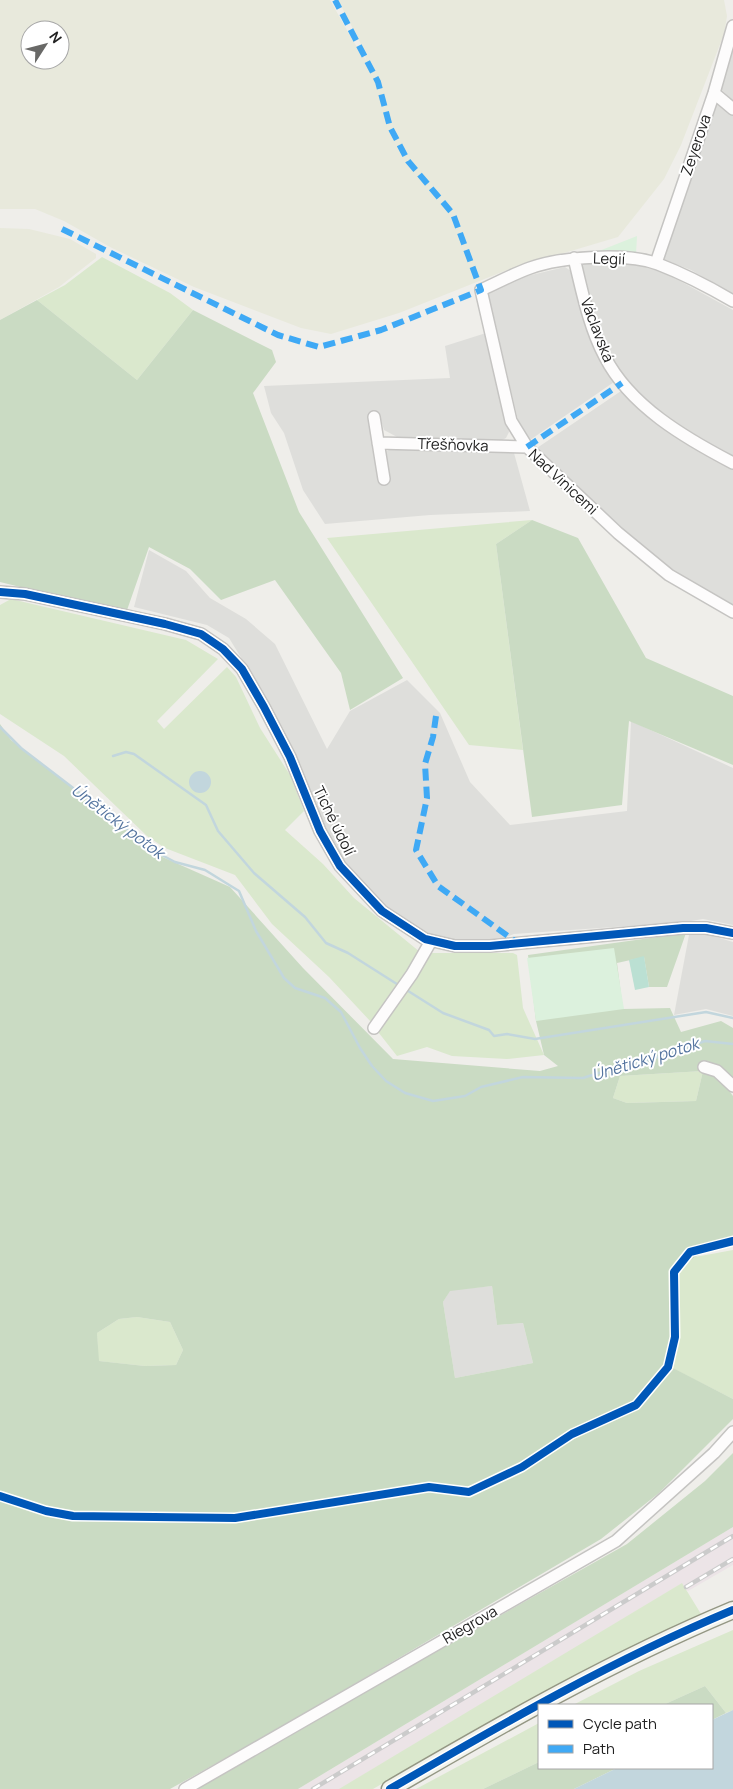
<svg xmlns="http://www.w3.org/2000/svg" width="733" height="1789" viewBox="0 0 733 1789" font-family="Manrope,sans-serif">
<rect width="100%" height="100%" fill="#efeeea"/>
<!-- residential -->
<path fill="#dededb" d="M 733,40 L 733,100 L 718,87 Z
M 717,102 L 733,114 L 733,294 L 691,270 L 663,259 L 713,105 Z
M 619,261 L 660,270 L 733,310 L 733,457 L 708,444 L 647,403 L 618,369 L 594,313 L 580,268 L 583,264 Z
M 565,267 L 571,271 L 600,359 L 614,382 L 530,440 L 518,420 L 488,292 L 527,276 Z
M 486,333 L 509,432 L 506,438 L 500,441 L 399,438 L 384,430 L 379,413 L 368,415 L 378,481 L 387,480 L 383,458 L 385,452 L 391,449 L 514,453 L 530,511 L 430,515 L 325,524 L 303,490 L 284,433 L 271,413 L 264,386 L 450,378 L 445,346 Z
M 621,391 L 644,414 L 680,439 L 733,470 L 733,605 L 671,570 L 621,530 L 537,448 Z
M 149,550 L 186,571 L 210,598 L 246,619 L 275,644 L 327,749 L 350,711 L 407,680 L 440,713 L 470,782 L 510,825 L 627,811 L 631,721 L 733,768 L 733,925 L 703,919 L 685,922 L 514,934 L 495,941 L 457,941 L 433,937 L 396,917 L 339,860 L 248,669 L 229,638 L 207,625 L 134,607 Z
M 702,933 L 733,942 L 733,1016 L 706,1009 L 674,1015 L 689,935 Z
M 492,1286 L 497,1325 L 523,1323 L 533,1363 L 455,1378 L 443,1302 L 450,1290 Z"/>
<!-- industrial -->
<path fill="#ece4e7" d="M 733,1527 L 733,1565 L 688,1591 L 681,1584 L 340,1789 L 298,1789 Z"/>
<!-- farmland -->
<path fill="#e8e9dc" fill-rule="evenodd" d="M 0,0 L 330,0 L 353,41 L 366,60 L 363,48 L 338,0 L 724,0 L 727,16 L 724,34 L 681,145 L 664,179 L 618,237 L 507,270 L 399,313 L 331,334 L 301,328 L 194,287 L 110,247 L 64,221 L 35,209 L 0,209 ZM 30,30 L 60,30 L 60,60 L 30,60 Z
M 0,228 L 29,229 L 70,239 L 96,254 L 96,258 L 59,287 L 0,320 Z"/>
<!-- grass -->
<path fill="#dae8cd" d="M 102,257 L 170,293 L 193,310 L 137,380 L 37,300 L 65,285 Z
M 532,520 L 496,544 L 523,750 L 469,745 L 327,538 Z
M 11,599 L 186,640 L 218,659 L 157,721 L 164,729 L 227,667 L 236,677 L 260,728 L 290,775 L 304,811 L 285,830 L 323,864 L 354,898 L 420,952 L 411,969 L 371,1022 L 329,977 L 272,924 L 235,875 L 165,848 L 147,836 L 64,756 L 0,714 L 0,605 Z
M 432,953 L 513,953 L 517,955 L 523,1008 L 544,1055 L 507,1059 L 452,1056 L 427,1047 L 397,1056 L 375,1028 Z
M 703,1071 L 696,1101 L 627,1103 L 613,1098 L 620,1076 Z
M 733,1250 L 733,1399 L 670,1367 L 678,1335 L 678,1279 L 681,1268 L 695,1257 Z
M 137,1317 L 170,1322 L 183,1350 L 176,1365 L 145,1366 L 98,1361 L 97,1333 L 119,1319 Z
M 682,1583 L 701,1614 L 607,1658 L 476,1729 L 373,1789 L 339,1789 Z
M 733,1630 L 733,1710 L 726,1713 L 705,1686 L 663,1705 L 573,1705 L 639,1671 Z
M 539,1723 L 539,1762 L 483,1789 L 416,1789 Z"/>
<!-- forest -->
<path fill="#cadbc3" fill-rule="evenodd" d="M 37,300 L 137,380 L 193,310 L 272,350 L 276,362 L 253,393 L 299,512 L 403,678 L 350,710 L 341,673 L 275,580 L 221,600 L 190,569 L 149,547 L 126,613 L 0,582 L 0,320 Z
M 532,520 L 578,538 L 646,658 L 733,696 L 733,765 L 629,721 L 622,805 L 532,817 L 496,544 Z
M 0,724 L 11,740 L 158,855 L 230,887 L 303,968 L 393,1059 L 540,1071 L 558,1066 L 544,1055 L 536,1021 L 528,955 L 686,933 L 667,987 L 649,987 L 644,957 L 617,963 L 623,1009 L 670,1008 L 681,1032 L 721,1021 L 733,1028 L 733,1077 L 730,1092 L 733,1096 L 733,1241 L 695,1257 L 681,1268 L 678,1279 L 678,1335 L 671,1367 L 733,1399 L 733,1419 L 659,1493 L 601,1539 L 278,1729 L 170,1789 L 0,1789 ZM 703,1071 L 696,1101 L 627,1103 L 613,1098 L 620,1076 ZM 492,1286 L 497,1325 L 523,1323 L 533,1363 L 455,1378 L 443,1302 L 450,1291 ZM 137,1317 L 170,1322 L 183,1350 L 176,1365 L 145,1366 L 99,1361 L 97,1333 L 119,1319 Z
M 733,1453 L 733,1527 L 298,1789 L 192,1789 L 627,1544 L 705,1481 Z
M 705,1686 L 726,1713 L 712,1720 L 712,1705 L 663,1705 Z
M 539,1762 L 539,1768 L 617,1768 L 574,1789 L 483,1789 Z"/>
<!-- park -->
<path fill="#dcf1dd" d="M 637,236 L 636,254 L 599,251 Z
M 614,948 L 624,1009 L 536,1021 L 527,958 Z"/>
<!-- pitch -->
<path fill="#bbe0d3" d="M 644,956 L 649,987 L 635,990 L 629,960 Z"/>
<!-- water -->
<path fill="#c2d6dd" d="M189 782a11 11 0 1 1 22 0a11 11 0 1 1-22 0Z
M 733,1710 L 733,1789 L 574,1789 L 617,1768 L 712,1768 L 712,1720 Z"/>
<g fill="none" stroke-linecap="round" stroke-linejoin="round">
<!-- stream -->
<path stroke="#c2d6dd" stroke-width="2.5" d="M 0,727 L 21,748 L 158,853 L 175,862 L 205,870 L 239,891 L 256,931 L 284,978 L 295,988 L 325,998 L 341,1012 L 360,1048 L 372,1066 L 386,1081 L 405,1093 L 433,1101 L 465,1096 L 481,1087 L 523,1077 L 583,1078 L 614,1068 L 640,1063 L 705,1041 L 733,1044
M 113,756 L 126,752 L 134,754 L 206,805 L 218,831 L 254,873 L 305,917 L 326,943 L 348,953 L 400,986
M 405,989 L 443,1013 L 489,1030 L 494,1036 L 507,1034 L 535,1039 L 706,1012 L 733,1018"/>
<!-- street casing -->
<g stroke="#c5c4c2" stroke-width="14">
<path id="street" d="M 714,93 L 733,109
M 574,258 C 582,291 589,327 605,357 C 630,406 685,438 733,463
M 656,263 L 714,93 L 733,26
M 733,301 C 709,287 684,274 658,264 C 626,252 561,257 530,268 C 513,274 497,283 481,290 L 511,421 L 527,447 L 618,533 L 669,575 L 733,612
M 374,417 L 384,479
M 378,443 L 527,447
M 0,592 L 25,594 L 165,624 L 201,634 L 223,649 L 242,669 L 264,707 L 290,757 L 320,831 L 340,866 L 382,911 L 425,939 L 455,946 L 490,946 L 683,928 L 706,928 L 733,933
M 374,1028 L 412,974 L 431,941
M 704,1067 L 717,1071 L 733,1086
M 185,1789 L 616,1541 L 714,1453 L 733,1432"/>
</g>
<!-- secondary casing -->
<g stroke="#949784" stroke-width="19">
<path id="secondary" d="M 390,1789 C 502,1724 613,1660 733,1610"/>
</g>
<!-- street -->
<use href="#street" stroke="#fdfcfc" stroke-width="11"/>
<!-- secondary -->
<use href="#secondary" stroke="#f2f3ed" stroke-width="16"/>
<!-- rail casing -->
<g stroke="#cbcbcb" stroke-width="4.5">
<path id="rail" d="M 686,1587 L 733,1559
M 313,1789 L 733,1536"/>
</g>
<!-- rail -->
<use href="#rail" stroke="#fff" stroke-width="2.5" stroke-dasharray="8" stroke-linecap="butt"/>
<!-- quiet -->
<path stroke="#3fa9f5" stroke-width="6" stroke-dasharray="12 6" stroke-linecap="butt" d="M 62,229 L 278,335 L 319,347 L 381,330 L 481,290 L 453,214 L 408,161 L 390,127 L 378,82 L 335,0
M 527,447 L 622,383
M 436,716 L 433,737 L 425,764 L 427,798 L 416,850 L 438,886 L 519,944"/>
<!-- cycleway casing -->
<g stroke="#fff" stroke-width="11">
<path id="cycleway" d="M 0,592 L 25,594 L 165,624 L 201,634 L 223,649 L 242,669 L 264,707 L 290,757 L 320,831 L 340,866 L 382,911 L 425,939 L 455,946 L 490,946 L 683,928 L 706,928 L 733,933
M 0,1496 L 46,1511 L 73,1516 L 235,1518 L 429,1487 L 469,1492 L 522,1467 L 572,1434 L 636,1405 L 668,1367 L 675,1337 L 674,1272 L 690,1252 L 733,1241
M 390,1789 C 502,1724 613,1660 733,1610"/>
</g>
<!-- cycleway -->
<use href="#cycleway" stroke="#0057b8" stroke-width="8"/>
</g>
<g text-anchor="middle" stroke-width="4" stroke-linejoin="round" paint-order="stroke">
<!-- street labels -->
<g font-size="15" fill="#212121" stroke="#fff">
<text transform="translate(696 145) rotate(-71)" y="5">Zeyerova</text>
<text transform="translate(609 259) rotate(2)" y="5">Legií</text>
<text transform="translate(597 330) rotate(69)" y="5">Václavská</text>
<text transform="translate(453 445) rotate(2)" y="5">Třešňovka</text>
<text transform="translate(563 482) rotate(43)" y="5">Nad Vinicemi</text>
<text transform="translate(334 821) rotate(64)" y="5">Tiché údolí</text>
<text transform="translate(470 1625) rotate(-30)" y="5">Riegrova</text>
</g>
<!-- water labels -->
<g font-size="16" font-style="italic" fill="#54749f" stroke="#fff">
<text transform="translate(118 821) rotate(37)" y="6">Únětický potok</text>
<text transform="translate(645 1059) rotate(-17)" y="6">Únětický potok</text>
</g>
</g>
<!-- legend -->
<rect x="538" y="1704" width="175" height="65" fill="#ffffff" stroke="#a6a6a6"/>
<rect x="548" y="1720" width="25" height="8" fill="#0057b8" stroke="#a6a6a6"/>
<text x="583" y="1729" font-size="15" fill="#212121">Cycle path</text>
<rect x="548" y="1745" width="25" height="8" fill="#3fa9f5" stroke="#a6a6a6"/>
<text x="583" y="1754" font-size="15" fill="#212121">Path</text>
<!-- north arrow -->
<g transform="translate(45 45) rotate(54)"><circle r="24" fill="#ffffff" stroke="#a6a6a6"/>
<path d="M0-4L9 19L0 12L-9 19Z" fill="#696967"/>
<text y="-8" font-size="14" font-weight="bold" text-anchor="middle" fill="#212121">N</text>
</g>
</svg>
